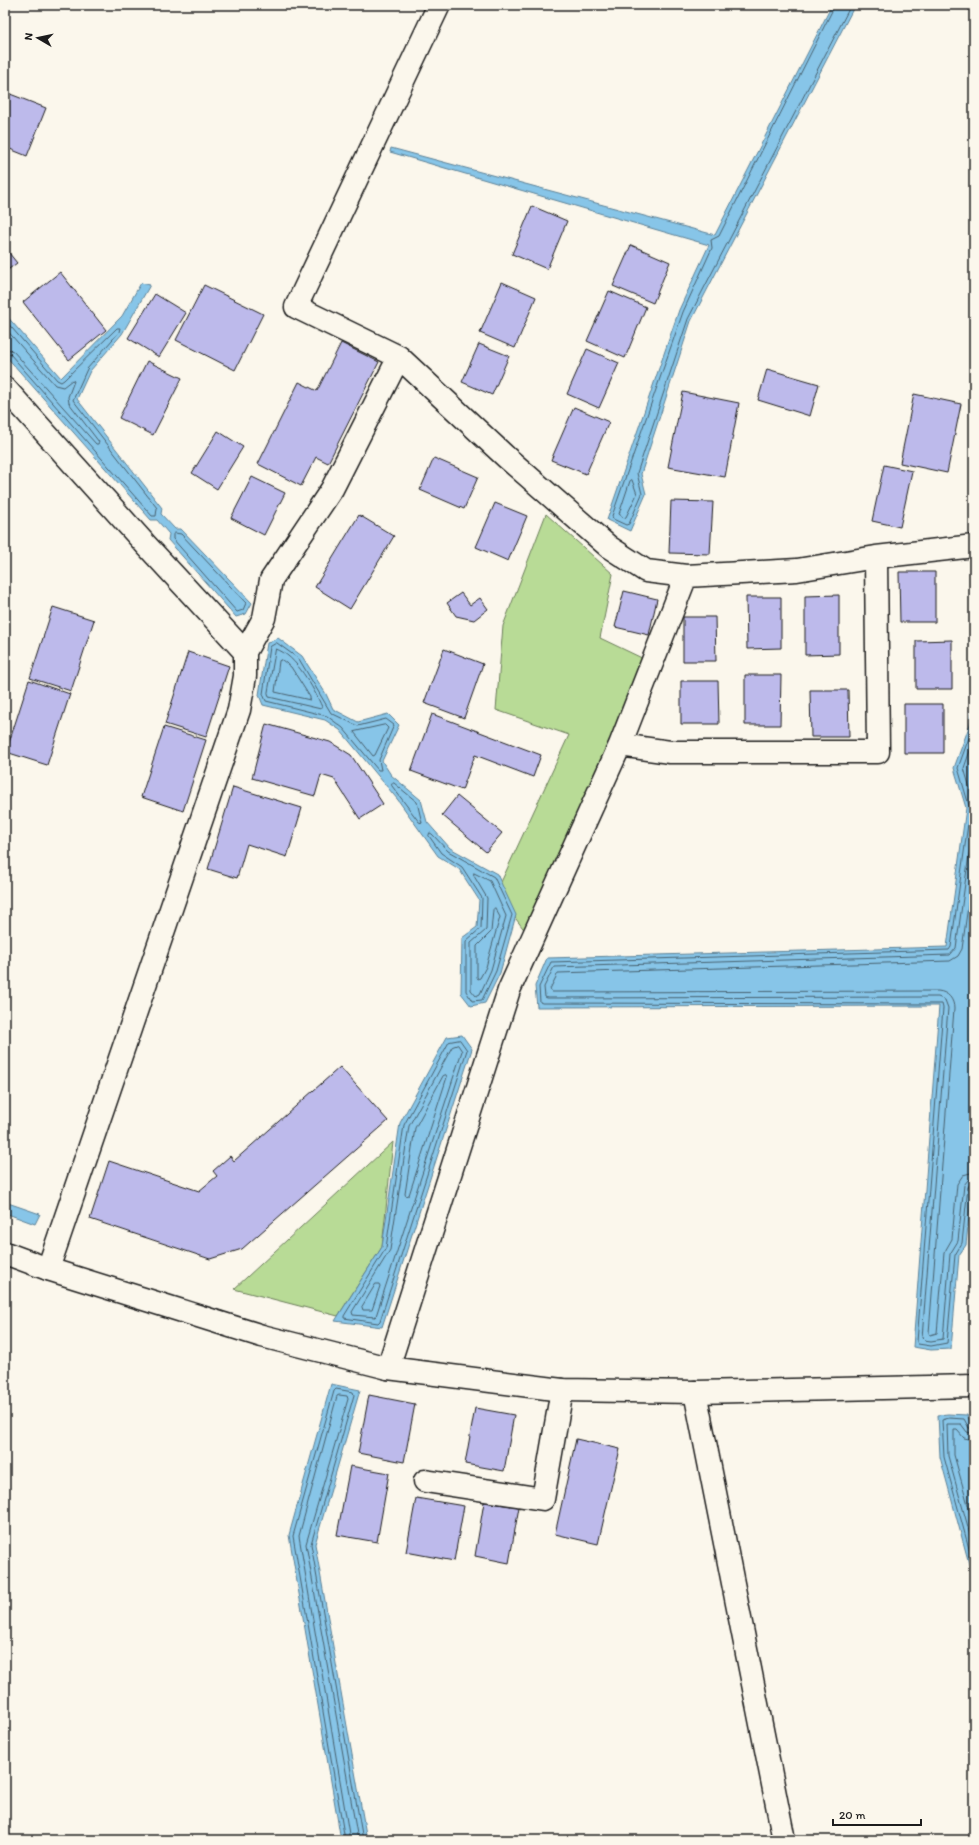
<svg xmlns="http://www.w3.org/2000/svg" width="979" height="1845" viewBox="0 0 979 1845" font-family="Itim,sans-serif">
<rect width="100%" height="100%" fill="#fbf7ec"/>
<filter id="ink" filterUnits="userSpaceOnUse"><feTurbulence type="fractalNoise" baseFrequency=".025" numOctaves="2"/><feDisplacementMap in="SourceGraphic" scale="8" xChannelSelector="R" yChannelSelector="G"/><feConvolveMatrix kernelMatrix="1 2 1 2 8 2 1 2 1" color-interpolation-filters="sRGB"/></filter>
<g filter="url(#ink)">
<!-- green -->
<path fill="#b8db96" stroke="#6a7c59" d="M 546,514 L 613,574 L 600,638 L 646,660 L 539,949 L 496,893 L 569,735 L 496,710 L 503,626 Z
M 393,1142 L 382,1247 L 338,1316 L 234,1289 Z"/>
<!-- water -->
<path fill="#87c5e8" stroke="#5c8196" d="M 832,5 L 855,5 L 691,321 L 641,474 L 646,494 L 630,531 L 607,520 L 679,310 L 709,245 L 390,152 L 391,148 L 715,235 Z
M 141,283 L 150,285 L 122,334 L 90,371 L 77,399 L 162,508 L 161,514 L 175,529 L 181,529 L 252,603 L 246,614 L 236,617 L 168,540 L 169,534 L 157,520 L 151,520 L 5,355 L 5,314 L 61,378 L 122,316 Z
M 278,638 L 302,656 L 326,694 L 333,709 L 358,722 L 388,714 L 399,725 L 382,761 L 391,775 L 421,800 L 427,822 L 450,848 L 497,874 L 516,915 L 500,973 L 485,1003 L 471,1006 L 461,993 L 462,938 L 477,927 L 479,900 L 459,869 L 438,856 L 398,800 L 340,730 L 325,720 L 263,705 L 259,695 L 267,643 Z
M 974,695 L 974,1168 L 966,1245 L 959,1255 L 951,1349 L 931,1350 L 913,1347 L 939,1006 L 537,1007 L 535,986 L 547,958 L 947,947 L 966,808 L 954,768 L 970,724 Z
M 462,1035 L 472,1049 L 382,1327 L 335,1321 L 382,1247 L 400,1123 L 447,1037 Z
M 5,1202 L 40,1214 L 35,1224 L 5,1213 Z
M 331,1384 L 360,1390 L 315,1544 L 367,1840 L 341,1840 L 289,1535 Z
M 948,1414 L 967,1415 L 974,1429 L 974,1582 L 940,1457 L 938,1415 Z"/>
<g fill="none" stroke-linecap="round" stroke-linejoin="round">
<!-- shore -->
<path stroke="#47606e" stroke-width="1" d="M 835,5 L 719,236 L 711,240 L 712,248 L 683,312 L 612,516 L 613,519 L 626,525 L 629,524 L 642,494 L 637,473 L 688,319 L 851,5
M 5,320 L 57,380 L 61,382 L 64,380 L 117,328 L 120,328 L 119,332 L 87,369 L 73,400 L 157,508 L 156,516 L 152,516 L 10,354 L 5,353
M 5,328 L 55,385 L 63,387 L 72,380 L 74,381 L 68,397 L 69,403 L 99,442 L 98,444 L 96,444 L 13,351 L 5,348
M 632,480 L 637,494 L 626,517 L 624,518 L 619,514 L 630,481 Z
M 175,533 L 181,534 L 246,603 L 243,610 L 237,612 L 173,539 L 173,535 Z
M 277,643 L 299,659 L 331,713 L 358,726 L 386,719 L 394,725 L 379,760 L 381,770 L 378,770 L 343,728 L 327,716 L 266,701 L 263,694 L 270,647 Z
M 276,649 C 296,655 314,689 322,707 L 321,709 L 269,697 L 268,693 Z
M 282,660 L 291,667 L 310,697 L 310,700 L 275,692 L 279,661 Z
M 974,724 L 958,768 L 970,809 L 951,947 L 949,950 L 551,962 L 539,987 L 540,1002 L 542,1003 L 942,1004 L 943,1008 L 917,1342 L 918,1344 L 931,1346 L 947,1343 L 955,1255 L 962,1243 L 968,1187 L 970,1184 L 974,1183
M 385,725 L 388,728 L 375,755 L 373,756 L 354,732 Z
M 974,739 L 964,768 L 974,802
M 392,783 L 394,783 L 417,802 L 422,823 L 419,822 L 392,786 Z
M 974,819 L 956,948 L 950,955 L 554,967 L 544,987 L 545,997 L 547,998 L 938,997 L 945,1000 L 948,1008 L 922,1338 L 924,1340 L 931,1341 L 943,1339 L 950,1254 L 958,1241 L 964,1185 L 968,1180 L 974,1178
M 430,833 L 432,834 L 448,851 L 494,877 L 512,915 L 496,971 L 482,1000 L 472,1001 L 466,991 L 466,941 L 481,928 L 482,898 L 462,867 L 441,853 L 429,836 Z
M 974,862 L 962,949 L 958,956 L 950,961 L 558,973 L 550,989 L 552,992 L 938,991 C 948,992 954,999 954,1009 L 929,1333 L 930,1335 L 937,1333 L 944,1253 L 952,1239 L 957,1184 L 963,1175 L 974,1172
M 474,873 L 490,881 L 506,916 L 491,970 L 480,994 L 476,996 L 471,990 L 471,943 L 486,930 L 487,898 L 474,876 Z
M 495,908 L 500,917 L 486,967 L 480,978 L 478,979 L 477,977 L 477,946 L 491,932 L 493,910 Z
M 460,1040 L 467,1050 L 380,1321 L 378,1323 L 344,1318 L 344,1316 L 386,1248 L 404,1125 L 449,1042 Z
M 458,1045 L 462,1051 L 376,1316 L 375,1317 L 353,1315 L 352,1312 L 390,1250 L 409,1126 L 452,1047 Z
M 446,1075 L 447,1077 L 409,1195 L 406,1196 L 405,1194 L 415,1128 L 443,1076 Z
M 376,1284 L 379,1284 L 380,1286 L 372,1310 L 363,1310 L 362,1307 Z
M 974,1429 L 969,1428 L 964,1419 L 949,1418 L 942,1420 L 944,1457 L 974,1567
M 974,1434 L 967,1432 L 961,1424 L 947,1424 L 948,1456 L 974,1548
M 974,1440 L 964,1438 L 957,1430 L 954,1430 L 954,1455 L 974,1526
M 345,1840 L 293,1536 L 334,1391 L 336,1389 L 353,1392 L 354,1395 L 311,1544 L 363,1840
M 350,1840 L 299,1536 L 337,1396 L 339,1395 L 347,1396 L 348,1399 L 306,1544 L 358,1840"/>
</g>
<!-- building -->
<path fill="#bdbaeb" stroke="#1c1c1c" d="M 5,92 L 46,108 L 27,156 L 5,147 Z
M 532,206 L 567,221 L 547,269 L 512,254 Z
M 631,245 L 670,262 L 653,303 L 613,286 Z
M 5,248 L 17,263 L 5,272 Z
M 60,272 L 106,330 L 69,360 L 23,302 Z
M 502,282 L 536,297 L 515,348 L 480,333 Z
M 204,285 L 263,314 L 235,370 L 176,340 Z
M 609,291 L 646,307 L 625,358 L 587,341 Z
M 155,294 L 186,313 L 159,357 L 128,338 Z
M 341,343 L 379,362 L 328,463 L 316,457 L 301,486 L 258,464 L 299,382 L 317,391 Z
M 479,344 L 509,356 L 492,395 L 462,382 Z
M 587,349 L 619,363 L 599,408 L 567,394 Z
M 147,361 L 182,378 L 153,435 L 119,418 Z
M 767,369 L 819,384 L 810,416 L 758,400 Z
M 683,392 L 739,403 L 725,477 L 668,467 Z
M 914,394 L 961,404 L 947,473 L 900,463 Z
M 574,407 L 609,422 L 586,474 L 551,460 Z
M 218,431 L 243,447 L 217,489 L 192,473 Z
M 434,458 L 478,477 L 464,509 L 420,490 Z
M 884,465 L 912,471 L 900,527 L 872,521 Z
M 252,477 L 285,493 L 264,535 L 231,518 Z
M 671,501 L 713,502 L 710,554 L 669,553 Z
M 495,503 L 527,516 L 508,561 L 476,547 Z
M 359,515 L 394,536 L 350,609 L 315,587 Z
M 899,572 L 935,572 L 935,622 L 900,622 Z
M 624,591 L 657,599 L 649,635 L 615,627 Z
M 461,593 L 470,605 L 480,598 L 488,609 L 474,620 L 456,616 L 447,603 Z
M 839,595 L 839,654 L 805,655 L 805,596 Z
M 746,597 L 781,597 L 781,648 L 747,649 Z
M 53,607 L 94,620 L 71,691 L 30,678 Z
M 683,617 L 715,617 L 716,661 L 683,661 Z
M 952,640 L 952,689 L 916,689 L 916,641 Z
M 444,649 L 483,664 L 464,718 L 424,703 Z
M 188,652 L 229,666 L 206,737 L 165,724 Z
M 745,675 L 781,675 L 780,725 L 745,725 Z
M 29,680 L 70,694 L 47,765 L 6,752 Z
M 681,681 L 718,681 L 719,724 L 681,724 Z
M 810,690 L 848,690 L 849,737 L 811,737 Z
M 904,704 L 943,704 L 943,753 L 904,753 Z
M 432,714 L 541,755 L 533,777 L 475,755 L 462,790 L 411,771 Z
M 266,724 L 330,742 L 351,755 L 383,804 L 360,819 L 334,779 L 321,775 L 315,796 L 252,778 Z
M 164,727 L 206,740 L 183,811 L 141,797 Z
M 233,787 L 302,808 L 287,857 L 247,844 L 237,878 L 208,869 Z
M 457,796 L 502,833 L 486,852 L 442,815 Z
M 340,1067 L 388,1121 L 242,1249 L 210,1259 L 90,1219 L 109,1161 L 199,1191 L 217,1176 L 213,1171 L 230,1156 L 234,1161 Z
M 369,1395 L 415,1404 L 404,1462 L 358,1453 Z
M 475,1408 L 514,1415 L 504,1471 L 465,1464 Z
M 576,1439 L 620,1449 L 598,1544 L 555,1534 Z
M 350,1466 L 389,1473 L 377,1542 L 337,1535 Z
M 416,1498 L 464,1506 L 454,1561 L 406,1552 Z
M 484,1502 L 519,1507 L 509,1563 L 475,1556 Z"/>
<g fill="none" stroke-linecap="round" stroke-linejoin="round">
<!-- street casing -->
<g stroke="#1c1c1c" stroke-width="25">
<path id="street" d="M 439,5 L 296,307 L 399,357 L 506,457 L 609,547 L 646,571 L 686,576 L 797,570 L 876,557 L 974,546
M 5,388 L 147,546 L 245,652
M 620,745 L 670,752 L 878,752 L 876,557
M 48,1269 L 239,710 L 245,676 L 245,652 L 264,618 L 271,580 L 332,489 L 399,357
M 388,1368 L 509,990 L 620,745 L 686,576
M 695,1392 L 784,1840
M 425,1481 L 543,1499 L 562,1390"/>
</g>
<!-- secondary casing -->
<g stroke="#1c1c1c" stroke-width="25">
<path id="secondary" d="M 5,1253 L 48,1269 L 262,1336 L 388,1368 L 562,1390 L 695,1392 L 974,1386"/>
</g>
<!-- street -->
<use href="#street" stroke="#fbf7ec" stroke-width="22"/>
<!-- secondary -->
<use href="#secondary" stroke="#fbf7ec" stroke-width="22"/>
</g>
</g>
<!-- margin -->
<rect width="979" height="1845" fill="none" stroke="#fbf7ec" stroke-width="20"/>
<rect x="10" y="10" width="959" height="1825" fill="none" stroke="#1c1c1c" stroke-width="1.5" filter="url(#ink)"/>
<!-- north arrow -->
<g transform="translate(38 38) rotate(279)" stroke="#fbf7ec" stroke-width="3" paint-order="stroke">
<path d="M0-3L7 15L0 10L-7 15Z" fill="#1c1c1c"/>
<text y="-6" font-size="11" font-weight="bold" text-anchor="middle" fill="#1c1c1c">N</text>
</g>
<!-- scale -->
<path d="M833 1819v6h88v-6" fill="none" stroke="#1c1c1c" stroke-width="2"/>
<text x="839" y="1819" font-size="12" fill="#1c1c1c" stroke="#fbf7ec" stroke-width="3" paint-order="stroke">20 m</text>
</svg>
